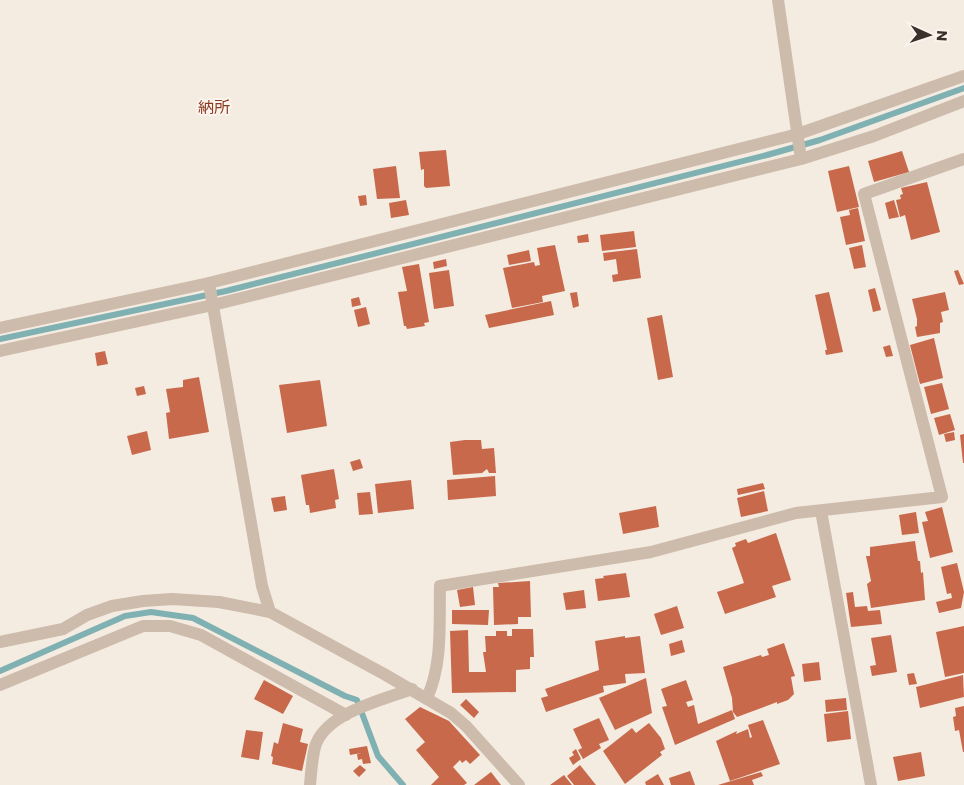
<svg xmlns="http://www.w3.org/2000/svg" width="964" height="785" viewBox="0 0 964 785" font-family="Poppins,'Noto Sans JP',sans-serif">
<rect width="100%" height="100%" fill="#f4ebe1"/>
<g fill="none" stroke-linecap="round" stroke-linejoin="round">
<!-- stream -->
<path stroke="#7fb0b2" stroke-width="6" d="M 0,339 L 226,291 L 767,155 L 820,140 L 964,88
M 0,671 L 125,616 L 151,612 L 193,618 L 345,696 L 357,700 L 378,756 L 403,785"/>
</g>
<!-- building -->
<path fill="#c8694b" d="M 446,150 L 450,186 L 426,188 L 424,186 L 424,169 L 421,170 L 419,152 Z
M 902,151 L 909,172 L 874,182 L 868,161 Z
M 396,166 L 400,198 L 377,199 L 373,169 Z
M 849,166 L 859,207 L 837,212 L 828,171 Z
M 927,182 L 940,232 L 911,240 L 905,215 L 900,217 L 896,200 L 901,199 L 900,195 L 903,194 L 901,188 Z
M 366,195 L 367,205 L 360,206 L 358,196 Z
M 406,200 L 409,215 L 391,218 L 389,203 Z
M 894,200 L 899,217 L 889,219 L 885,203 Z
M 858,208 L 865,241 L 846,245 L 840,217 L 850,215 L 849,210 Z
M 634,231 L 636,247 L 602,251 L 600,235 Z
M 588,234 L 589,242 L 578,243 L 577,236 Z
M 555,245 L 565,291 L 542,296 L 543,302 L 512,308 L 503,268 L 534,262 L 535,266 L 540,265 L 537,248 Z
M 862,245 L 866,267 L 854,269 L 849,248 Z
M 637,249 L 641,278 L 613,282 L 612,275 L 618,274 L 616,259 L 604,261 L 603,253 Z
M 529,250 L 531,261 L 509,265 L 507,255 Z
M 446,259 L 447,266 L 434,269 L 433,262 Z
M 419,264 L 429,322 L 424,323 L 425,326 L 407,329 L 406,326 L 404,326 L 398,292 L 407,291 L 402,267 Z
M 449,270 L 454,306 L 434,309 L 429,273 Z
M 958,270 L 964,284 L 959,285 L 954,271 Z
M 875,288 L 881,310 L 873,312 L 868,290 Z
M 577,292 L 579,306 L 573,308 L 570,293 Z
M 829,292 L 843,352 L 826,355 L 825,350 L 827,350 L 815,295 Z
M 945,292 L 949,310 L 941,312 L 943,322 L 940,323 L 940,333 L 917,337 L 915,327 L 917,326 L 917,319 L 912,299 Z
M 359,297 L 361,305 L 352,307 L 351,299 Z
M 551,301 L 554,315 L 489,328 L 485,315 Z
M 366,307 L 370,324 L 358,327 L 354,310 Z
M 662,315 L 673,377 L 658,380 L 647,318 Z
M 934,338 L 943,378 L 920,384 L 910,345 Z
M 890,345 L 893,356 L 886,357 L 883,347 Z
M 105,351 L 108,364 L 97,366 L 95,353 Z
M 199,377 L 209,432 L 169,439 L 166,413 L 170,412 L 166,389 L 183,387 L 183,380 Z
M 320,380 L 327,426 L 287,433 L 279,385 Z
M 942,383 L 949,409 L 931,414 L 924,387 Z
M 144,386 L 146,394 L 137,396 L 135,388 Z
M 950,414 L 955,430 L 939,435 L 934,418 Z
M 147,431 L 151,450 L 132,455 L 127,436 Z
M 954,432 L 955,440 L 946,442 L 944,434 Z
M 964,434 L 964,463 L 963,463 L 960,435 Z
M 465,440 L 481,440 L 482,449 L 494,448 L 496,473 L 489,473 L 487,469 L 482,473 L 453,475 L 450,442 Z
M 360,459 L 363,468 L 353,471 L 350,462 Z
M 334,469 L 339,499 L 335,500 L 336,508 L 310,513 L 309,505 L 306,505 L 301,475 Z
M 495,476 L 496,496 L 448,500 L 447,480 Z
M 411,480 L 414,509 L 378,513 L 375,484 Z
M 763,483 L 765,489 L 738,495 L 737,489 Z
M 764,491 L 768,511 L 741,517 L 737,498 Z
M 370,492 L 373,514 L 359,515 L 357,493 Z
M 285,496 L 287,510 L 274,512 L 271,498 Z
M 656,506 L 659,527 L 623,534 L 619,513 Z
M 942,507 L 953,552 L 930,558 L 922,522 L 928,521 L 925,512 Z
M 916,512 L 919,533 L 902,535 L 899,515 Z
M 776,533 L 791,580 L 772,586 L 776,597 L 725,614 L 717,592 L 744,583 L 732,548 L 736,546 L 735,543 L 746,539 L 748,543 Z
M 915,541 L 918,561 L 920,561 L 921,573 L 923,572 L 925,600 L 871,608 L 867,584 L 871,581 L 866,556 L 870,556 L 870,547 Z
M 957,563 L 964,592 L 961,608 L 939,613 L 936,602 L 952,598 L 951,593 L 947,594 L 941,567 Z
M 626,573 L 630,597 L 598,601 L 595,579 L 604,578 L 603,576 Z
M 530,581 L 531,617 L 518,617 L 518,624 L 494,625 L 493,587 L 499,587 L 498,583 Z
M 473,587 L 475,605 L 460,607 L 457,590 Z
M 584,590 L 586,608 L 566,610 L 563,593 Z
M 853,592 L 855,607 L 867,606 L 868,611 L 880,610 L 882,624 L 851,627 L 846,593 Z
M 677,606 L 684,628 L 661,635 L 654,614 Z
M 452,610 L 489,610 L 488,625 L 452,624 Z
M 964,626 L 964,673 L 945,677 L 936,632 Z
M 512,629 L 533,629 L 534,657 L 530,657 L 530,669 L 516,670 L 516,692 L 452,693 L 450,631 L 468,630 L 469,672 L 486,672 L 483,652 L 486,652 L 485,636 L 496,636 L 496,631 L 507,631 L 507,636 L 512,636 Z
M 891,635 L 897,672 L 872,676 L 870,666 L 876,665 L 871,638 Z
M 625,636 L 625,638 L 640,636 L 645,673 L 625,674 L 626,683 L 603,686 L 604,692 L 546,712 L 541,698 L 548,696 L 545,689 L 599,670 L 595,641 Z
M 682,640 L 685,652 L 671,656 L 669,644 Z
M 784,643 L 795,676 L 791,677 L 794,694 L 788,700 L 777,704 L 777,702 L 737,717 L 733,712 L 732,698 L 723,667 L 761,655 L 762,657 L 769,655 L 767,649 Z
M 819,662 L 821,680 L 804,682 L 802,664 Z
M 914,673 L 917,684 L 909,685 L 907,674 Z
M 963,675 L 964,697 L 920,708 L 916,687 Z
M 646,678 L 652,713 L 615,730 L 599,698 Z
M 264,680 L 293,696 L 283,714 L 254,699 Z
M 686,680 L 693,700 L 686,702 L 688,707 L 694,705 L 698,724 L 732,710 L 735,719 L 675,745 L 662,707 L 667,706 L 661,689 Z
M 846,698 L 847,710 L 826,712 L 825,700 Z
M 466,699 L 479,712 L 474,718 L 460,705 Z
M 964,706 L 964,752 L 963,752 L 959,730 L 955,731 L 953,717 L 956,716 L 955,708 Z
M 420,707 L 449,721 L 480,755 L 470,764 L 466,760 L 462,763 L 460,760 L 453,767 L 467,783 L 464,785 L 431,785 L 439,777 L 416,750 L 425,742 L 405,719 Z
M 848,711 L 851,739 L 827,742 L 824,714 Z
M 599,718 L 609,740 L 599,744 L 601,748 L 583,759 L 578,750 L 582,748 L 573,729 Z
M 763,720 L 780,764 L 730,781 L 716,741 L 737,731 L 736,734 L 748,729 L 750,738 L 752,737 L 748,725 Z
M 283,723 L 303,729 L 300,742 L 308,744 L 302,771 L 272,764 L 273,757 L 271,756 L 274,742 L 278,744 Z
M 649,723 L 661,738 L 665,749 L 660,752 L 662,755 L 625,784 L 603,751 L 632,728 L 636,733 Z
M 246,730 L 263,732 L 259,760 L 241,757 Z
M 367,746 L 371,763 L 363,764 L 362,759 L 358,760 L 357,754 L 361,753 L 350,755 L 349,749 Z
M 576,749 L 581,759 L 573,765 L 569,758 L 574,755 L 572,752 Z
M 921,752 L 925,776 L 898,781 L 893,757 Z
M 360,765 L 366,770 L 359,777 L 353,771 Z
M 580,765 L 596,785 L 574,785 L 567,776 Z
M 690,771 L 695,785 L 671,785 L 669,778 Z
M 491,772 L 501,785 L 474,785 Z
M 761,772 L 763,776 L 752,780 L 754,785 L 718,785 Z
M 658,774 L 664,785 L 646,785 L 645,782 Z
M 564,775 L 572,785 L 550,785 Z"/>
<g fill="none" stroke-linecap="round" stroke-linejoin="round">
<!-- minor -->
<path stroke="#cdbbac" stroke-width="12" d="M 778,0 L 801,159
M 209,283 L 262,586 L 270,612
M 0,328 L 209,283 L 798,134 L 964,76
M 0,351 L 213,305 L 801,159 L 874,136 L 964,101
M 821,511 L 871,785
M 0,642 L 63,629 L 87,615 L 112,606 L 143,601 L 172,599 L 219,602 L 270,612 L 384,674 L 451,713 L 466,726 L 519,785
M 0,685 L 143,626 L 170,626 L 201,635 L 346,715
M 427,698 C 443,663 439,623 440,586 L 651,552 L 796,513 L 942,497 L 864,194 L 964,159
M 310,785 C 311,772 312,759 315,747 C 325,713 382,700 412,689"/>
</g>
<g text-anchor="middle" stroke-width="4" stroke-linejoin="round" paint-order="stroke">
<!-- quarter labels -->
<g font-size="16" fill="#8c3b22" stroke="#fbf5ee">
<text x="214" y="113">納所</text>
</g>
</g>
<!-- north arrow -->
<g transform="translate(929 35) rotate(93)" stroke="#fbf5ee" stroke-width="4" paint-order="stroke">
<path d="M0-4L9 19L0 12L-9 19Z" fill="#3b302b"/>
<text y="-8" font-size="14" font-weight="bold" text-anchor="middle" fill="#3b302b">N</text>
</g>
</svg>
